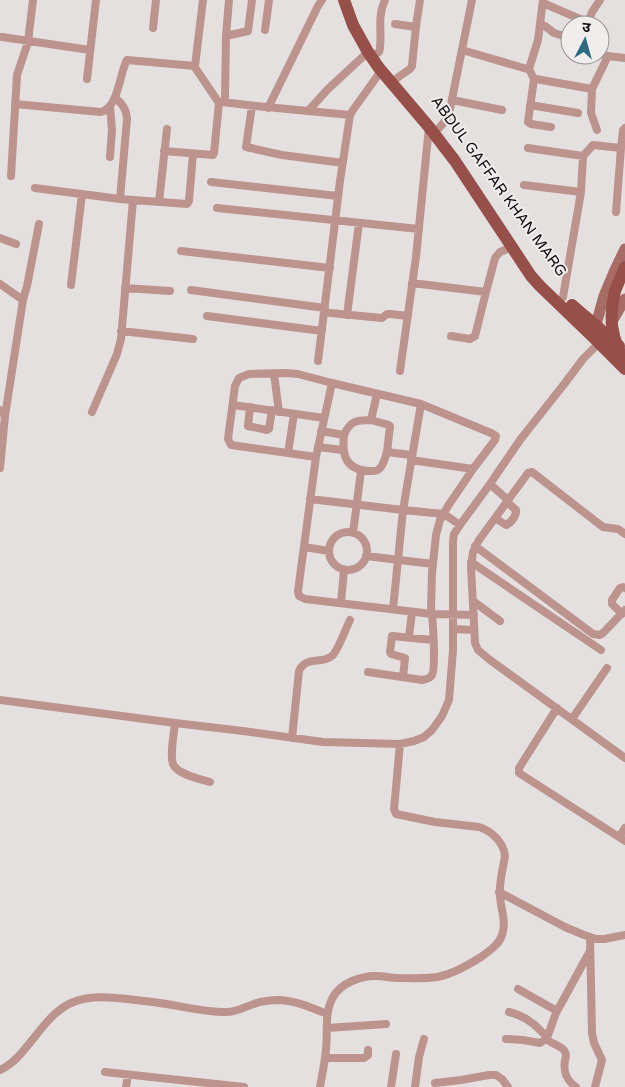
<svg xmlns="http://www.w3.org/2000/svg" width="625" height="1087" viewBox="0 0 625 1087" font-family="'Varela Round','Noto Sans Devanagari',sans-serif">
<rect width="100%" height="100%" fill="#e4e0e0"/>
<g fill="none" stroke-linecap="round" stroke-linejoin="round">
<!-- street -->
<path stroke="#bd938e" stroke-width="8" d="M 543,3 L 587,22
M 395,24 L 416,27
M 540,24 L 545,26 L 554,33 L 570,38
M 587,25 L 592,12 L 600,0
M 153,28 L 156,0
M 265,30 L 269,0
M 226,36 L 248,31 L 252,0
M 2,37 L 90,50
M 462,50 L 527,69 L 529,69
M 376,54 L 379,52 L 380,48 C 382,29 377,18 385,0
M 600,54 L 608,56 L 625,58
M 397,78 L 410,69 L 412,66 L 416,26 L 420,0
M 87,79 L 96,0
M 534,79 L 529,69 L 538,40 L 543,0
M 225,97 L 226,36 L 229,0
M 115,98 C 123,104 126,109 127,119 L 120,199
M 452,100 L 502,110
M 219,103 L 222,102 L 256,106 L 350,115
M 15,104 L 101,112 C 119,107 119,74 127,60 L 195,66 L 203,0
M 530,105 L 578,113
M 110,106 L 112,130 L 110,157
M 252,106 L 246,147 L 282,155 L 343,163
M 268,108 L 318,6 L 322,0
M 308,111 L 328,89 L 368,52
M 551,127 L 531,124 L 528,122 L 534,79 L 536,79 L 592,89
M 439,128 L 446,120 L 449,114 L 472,0
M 597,130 L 591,113 L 592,89 L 608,56
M 528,148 L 583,156 L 581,192 L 563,297
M 164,151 L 213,155 L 214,153 L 219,103 L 194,66
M 583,156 L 593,145 L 621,148 L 623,130 L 625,128
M 11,176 L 17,75 L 28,42 L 33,0
M 211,182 L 338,196
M 524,185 L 581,192
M 35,188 L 120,199 L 187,204 L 189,201 L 193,154
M 159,202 L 167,129
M 217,208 L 419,229
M 616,212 L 621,148
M 0,238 L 16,244
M 181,251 L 330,268
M 412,283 L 486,292 L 495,258 L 500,252 L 512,247
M 0,284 L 23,300
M 71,285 L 82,194
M 125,288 L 170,291
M 191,290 L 325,308
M 330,313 L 382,318 L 387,314 L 390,314 L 408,316
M 347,315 L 359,223
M 207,316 L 322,331
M 121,331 L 193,339
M 451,336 L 470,339 L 475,336 L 486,292
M 318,361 L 340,181 L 350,115 L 353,110 L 381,71
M 400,371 L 416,257 L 429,127
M 274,374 L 279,412
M 233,405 L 324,418
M 250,407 L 248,426 L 267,430 L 269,429 L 272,410
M 0,410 L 5,416 L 0,468
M 92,412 L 117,354 L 121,339 L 133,200
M 5,416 L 23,300 L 27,286 L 39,224
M 371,420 L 389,425 L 390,426 L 387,452 L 411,455
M 321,431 L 344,435 C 342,455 345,469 368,471 C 372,471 376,472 379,469 C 384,465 385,457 387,452
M 344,435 C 350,421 356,420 371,420 L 377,394
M 318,447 L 343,450
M 288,453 L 294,414
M 316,457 L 332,383
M 411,460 L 473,469
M 490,484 L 508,500
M 310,499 L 403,510 L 444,514 L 460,525
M 495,518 L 506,525 C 511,523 517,515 516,510 L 507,502
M329 551a19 19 0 1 1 38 0a19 19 0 1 1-38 0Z
M 353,533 L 361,471
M 625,534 L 618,529 L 603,527 L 532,472 L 528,473 L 479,540 L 473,552 L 471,567 L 475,643 L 478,650 L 490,660 L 625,758
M 475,546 L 593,634 L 600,635 L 603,633 L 625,610
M 304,547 L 329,551
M 366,556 L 433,564
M 471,562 L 601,650
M 473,601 L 500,621
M 341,603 L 344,570
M 393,609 L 403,510 L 421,404
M 622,614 L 612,604 L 612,600 L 620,588 L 623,587 L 625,588
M 453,629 L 474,630
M 409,637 L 412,612
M 368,672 L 422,680 C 426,679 430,679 432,675 C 436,668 433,618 431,609 L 432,573 L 436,535 L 440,520 L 448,506 L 473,469 L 495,440 L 496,436 L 491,433 L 421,404 L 332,383 L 298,374 L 285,373 L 249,374 L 239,378 L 235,386 L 228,439 L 231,445 L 316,457 L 298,591 L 299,596 L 305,599 L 432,614 L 474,615
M 403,677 L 405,658 L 391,654 L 390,652 L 392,636 L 433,640
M 0,700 L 175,723 L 243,731 L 323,742 L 400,744 L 414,741 L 424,737 L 432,730 L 442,716 L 449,700 L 453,650 L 453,541 L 454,534 L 460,525 L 490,484 L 520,440 L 565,383 L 583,359 L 599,343
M 557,708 L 519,768 L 519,773 L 625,841
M 572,719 L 607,668
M 175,723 C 174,733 169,759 174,766 C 180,775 200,779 210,782
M 292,738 L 299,671 C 306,655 323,665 333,655 C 339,648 346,628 350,620
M 619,837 L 625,828
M 499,892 L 565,927 L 584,935 L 596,939 L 604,939 L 625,935
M 590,937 L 592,1033 L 594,1043 L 602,1060 L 595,1087
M 518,989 L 557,1011
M 509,1012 C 521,1015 533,1022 542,1032 C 545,1035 547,1038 549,1041 C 554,1045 563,1046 565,1052 C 567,1055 566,1057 565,1060 C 563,1072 566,1080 576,1087
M 327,1028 L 386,1024
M 506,1039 L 523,1040 L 540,1043 L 547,1038 L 556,1013 L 590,951
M 325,1058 L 364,1058 L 368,1055 L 368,1050
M 0,1070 C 27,1058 42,1016 71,1003 C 89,995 109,997 127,999 C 142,1001 157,1002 172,1005 C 190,1008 207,1012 225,1012 C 235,1013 244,1007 254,1004 C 262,1001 271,1000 280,1000 C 296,1001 312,1008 327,1014
M 105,1072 L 244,1087
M 435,1083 L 461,1080 L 489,1075 L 496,1075 L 502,1079 L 508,1087
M 126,1087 L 128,1075
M 320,1087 C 322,1075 325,1062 326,1049 C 328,1032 324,1013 333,997 C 341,983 360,976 376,976 C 383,976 391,978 398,978 C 411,978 424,979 437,977 C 453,974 468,965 481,957 C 489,951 499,945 502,935 C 507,921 500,908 500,894 C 499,882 503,869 505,856 C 504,843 492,831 479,827 L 435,822 L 396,814 L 394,809 L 400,744
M 391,1087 L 396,1054
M 415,1087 L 419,1057 L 424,1039"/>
<!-- secondary -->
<path stroke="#a86c66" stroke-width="11" d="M 611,323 L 625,299
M 594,332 L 604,296 L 614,272 L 625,249"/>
<!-- primary -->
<path stroke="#974f49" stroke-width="12" d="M 344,0 L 353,25 L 368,52 L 379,68 L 429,127 L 455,161 L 531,276 L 540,286 L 594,338 L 625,369
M 615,291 L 625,267
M 572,305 C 588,319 604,332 619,346"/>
<!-- primary-bridge -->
<path stroke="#974f49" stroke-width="12" d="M 615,291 C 614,298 612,304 612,311 C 610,328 616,347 625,361"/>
</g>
<g text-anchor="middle" stroke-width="4" stroke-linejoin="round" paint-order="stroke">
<!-- street labels -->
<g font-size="15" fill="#0d0b0b" stroke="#f2eded">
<text transform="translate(499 186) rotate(54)" y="5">ABDUL GAFFAR KHAN MARG</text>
</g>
</g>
<!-- north arrow -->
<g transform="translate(585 40) rotate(6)"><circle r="24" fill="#f2eded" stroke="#969393"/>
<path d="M0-4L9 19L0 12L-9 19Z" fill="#2c6b80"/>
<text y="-8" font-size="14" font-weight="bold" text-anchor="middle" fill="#0d0b0b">उ</text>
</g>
</svg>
